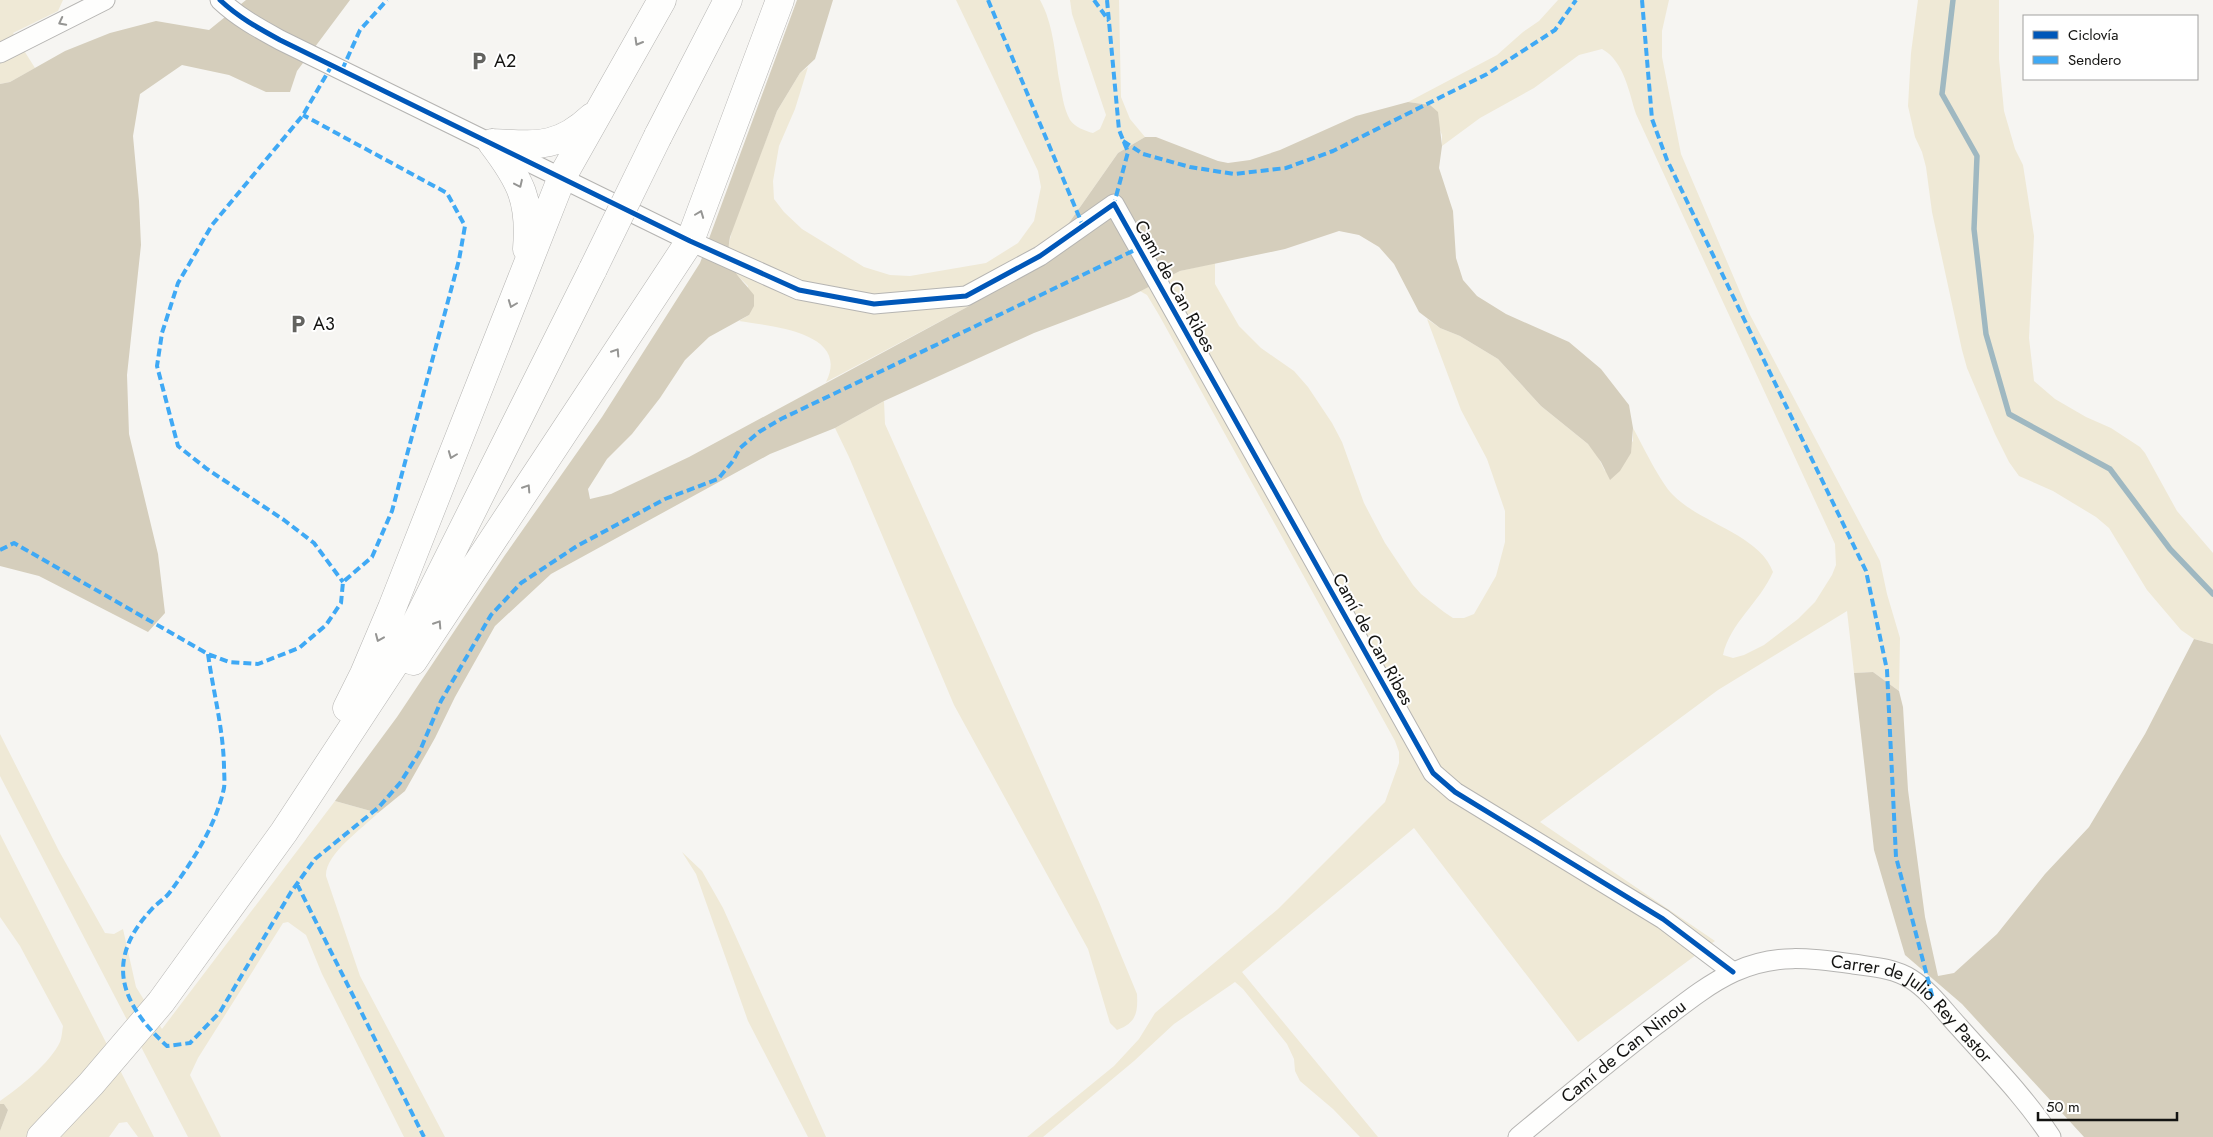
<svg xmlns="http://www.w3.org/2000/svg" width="2213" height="1137" viewBox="0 0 2213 1137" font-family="Jost,sans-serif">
<rect width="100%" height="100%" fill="#f6f5f2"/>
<!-- green -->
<path fill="#efe9d6" d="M 0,0 L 63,0 L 58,11 L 13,33 L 35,68 L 10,82 L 0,84 Z
M 956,0 L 1040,0 C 1053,23 1055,53 1059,79 C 1062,92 1063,108 1070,120 C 1075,127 1085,131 1093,133 L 1100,129 L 1106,115 L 1072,14 L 1070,0 L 1119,0 L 1121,97 L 1130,119 L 1145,137 L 1118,153 L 1064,230 L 1011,265 L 969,306 L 826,382 C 851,332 770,326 739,321 L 749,315 L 748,286 L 733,271 L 728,248 L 733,226 L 777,111 L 800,73 L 808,67 L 795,109 L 779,146 L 773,181 L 774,199 L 784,212 L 802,229 L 864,267 L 890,275 L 910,276 L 986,263 L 1018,243 L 1034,221 L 1041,187 L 1038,171 Z
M 1558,0 L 1669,0 L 1662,31 L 1662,57 L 1681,154 L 1749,313 L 1880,561 L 1887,594 L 1900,638 L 1899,691 L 1873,672 L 1854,673 L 1847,611 L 1718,690 L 1540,822 L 1715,941 L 1578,1042 L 1414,828 L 1242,972 L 1378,1137 L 1360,1137 L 1333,1109 L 1300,1081 L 1295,1071 L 1294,1059 L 1287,1044 L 1243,989 L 1235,982 L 1174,1024 L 1134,1061 L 1043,1137 L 1027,1137 L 1114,1066 L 1139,1039 L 1155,1013 L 1278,909 L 1385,802 L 1399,763 L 1399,752 L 1395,741 L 1159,315 L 1147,295 L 1140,291 L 1180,271 L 1215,263 L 1215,284 L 1239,326 L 1261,348 L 1294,371 L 1308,387 L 1332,423 L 1342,442 L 1364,503 L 1385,543 L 1413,585 L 1421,594 L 1444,612 L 1453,618 L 1464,618 L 1474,614 L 1496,576 L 1505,542 L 1505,511 L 1487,459 L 1461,410 L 1427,319 L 1440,328 L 1460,336 L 1498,359 L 1541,406 L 1588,444 L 1595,451 L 1605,471 L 1633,441 L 1633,428 C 1643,446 1660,482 1673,495 C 1700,523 1760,535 1773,572 C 1760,602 1730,623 1723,655 L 1733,658 L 1744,655 L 1764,645 L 1798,619 L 1815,602 L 1832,575 L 1836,565 L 1835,544 L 1636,114 C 1629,92 1624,61 1602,49 L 1579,55 L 1534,88 L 1480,118 L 1442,146 L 1442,135 L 1430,105 L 1408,102 L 1497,55 L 1523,32 L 1539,21 Z
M 1918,0 L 1999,0 L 1999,59 L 2004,111 L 2015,149 L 2023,165 L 2034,236 L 2029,338 L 2034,381 L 2055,399 L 2086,417 L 2111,428 L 2140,447 L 2145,453 L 2177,511 L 2213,553 L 2213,644 L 2194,639 L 2181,630 L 2147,590 L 2109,528 L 2096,517 L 2053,491 L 2019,476 L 2009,462 L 1995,434 L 1967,368 L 1962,350 L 1932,212 L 1926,167 L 1922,152 L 1915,137 L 1908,106 L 1911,53 Z
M 884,401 L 885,424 L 1099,902 L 1137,994 C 1138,1013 1136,1023 1117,1030 L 1110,1023 L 1088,949 L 954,705 L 849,457 L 835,428 Z
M 0,734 L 59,851 L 105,933 L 114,934 L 123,929 L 136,987 L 162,1029 L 335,801 L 378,813 C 363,828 325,854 326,876 L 360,976 L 445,1137 L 404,1137 L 322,974 L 306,935 L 288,922 L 283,923 L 198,1058 L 190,1075 L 221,1137 L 188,1137 L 0,776 Z
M 0,834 L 154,1137 L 138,1137 L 127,1122 L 119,1123 L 109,1137 L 0,1137 L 0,1131 L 8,1110 L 4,1104 L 0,1104 L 0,1101 C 18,1089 51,1062 60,1042 C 62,1037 62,1031 63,1026 L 20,946 L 0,917 Z
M 682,852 L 702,871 L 723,908 L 826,1137 L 808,1137 L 748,1021 L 696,874 Z"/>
<!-- forest -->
<path fill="#d5cebc" d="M 246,0 L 350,0 L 297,71 L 290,92 L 266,92 L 229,75 L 182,65 L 140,94 L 133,136 L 139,201 L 141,245 L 127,375 L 129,434 L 158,554 L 165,613 L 148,632 L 39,576 L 0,566 L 0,84 L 10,82 L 65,51 L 110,33 L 156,21 L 209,30 Z
M 797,0 L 833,0 L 815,59 L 800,73 L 777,111 L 730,237 C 724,268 738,274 754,295 L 754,306 L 749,315 L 709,337 L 685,360 L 660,398 L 632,434 L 607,459 L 588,489 L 590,499 L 611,494 L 689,457 L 969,306 L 1011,265 L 1064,230 L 1118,153 L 1145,137 L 1156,137 L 1218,161 L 1228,163 L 1250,160 L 1280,150 L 1356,116 L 1408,102 L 1430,105 L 1438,112 L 1442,146 L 1439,168 L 1453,211 L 1456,258 L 1463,280 L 1477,296 L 1506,314 L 1569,342 L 1601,369 L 1629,405 L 1633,428 L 1631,453 L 1620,471 L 1610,480 L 1601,462 L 1588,444 L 1541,406 L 1498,359 L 1460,336 L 1440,328 L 1419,312 L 1394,264 L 1379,247 L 1359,235 L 1339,231 L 1285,249 L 1180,271 L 1129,297 L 1034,333 L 884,401 L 835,428 L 770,454 L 551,574 L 495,626 L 455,697 L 435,738 L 405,791 L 378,813 L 335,801 L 397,717 L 505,555 L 602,417 L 700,263 Z
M 2194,639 L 2213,644 L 2213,1137 L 2084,1137 L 1962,1004 L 1905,955 L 1874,850 L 1854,673 L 1873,672 L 1899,691 L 1903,707 L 1908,790 L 1925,917 L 1938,976 L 1954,973 L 1997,934 L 2045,874 L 2089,827 L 2145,734 Z
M 0,1104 L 4,1104 L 8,1110 L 0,1131 Z"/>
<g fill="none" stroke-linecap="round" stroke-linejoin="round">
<!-- stream -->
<path stroke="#9fb8c1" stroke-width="5.5" d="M 1953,0 L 1942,94 L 1977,156 L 1974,229 L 1986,334 L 2009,414 L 2110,469 L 2170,549 L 2213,594"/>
<!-- minor casing -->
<g stroke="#b5b4b2" stroke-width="21">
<g id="minor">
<path d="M 220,0 C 238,17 258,28 280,40 L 690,241 L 799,290 L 874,304 L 966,296 L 1040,256 L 1114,204 L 1433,773 L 1455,792 L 1663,919 L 1733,972"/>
<path d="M 0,53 L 105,0"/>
<path id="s1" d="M 1518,1137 C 1564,1099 1609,1061 1656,1025 C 1681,1006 1706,985 1734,972 C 1775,953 1810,958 1853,964 C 1873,967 1893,968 1911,979 C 1930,991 1944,1011 1959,1027 C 1991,1063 2025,1097 2051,1137"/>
</g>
</g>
<!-- highway casing -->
<g stroke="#b5b4b2" stroke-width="29">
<path id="highway" d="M 658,136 L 728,0
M 492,143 C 521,181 531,201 527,249
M 492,143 C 536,145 558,149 592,117
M 413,661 L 690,241 L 780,0
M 347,708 L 364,674 L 392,608 L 562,177 L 662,0
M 41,1137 L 91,1084 L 161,1002 L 284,832 L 399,657 L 593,269"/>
</g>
<!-- minor -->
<use href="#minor" stroke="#fefefd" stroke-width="19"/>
<!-- highway -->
<use href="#highway" stroke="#fefefd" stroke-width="28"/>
<!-- highway-bridge casing -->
<g stroke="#b5b4b2" stroke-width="29" stroke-linecap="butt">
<path id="highway-bridge" d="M 593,269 L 658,136"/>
</g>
<!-- highway-bridge -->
<use href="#highway-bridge" stroke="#fefefd" stroke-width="28"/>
<!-- quiet -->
<path stroke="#3fa9f5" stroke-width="4" stroke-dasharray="8 4" stroke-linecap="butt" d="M 988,0 L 1083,226
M 1094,0 L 1109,21
M 1107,0 L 1119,130 L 1128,152 L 1114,204
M 1642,0 L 1652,119 L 1667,160 L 1866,571 L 1887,670 L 1896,857 L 1933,999
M 332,65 L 303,115 L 212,225 L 178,283 L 162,333 L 157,366 L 178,446 L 207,469 L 284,520 L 314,543 L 343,582
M 342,70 L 360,30 L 387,0
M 1123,141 L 1143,154 L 1190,167 L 1234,174 L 1286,168 L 1333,151 L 1487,74 L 1555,30 L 1576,0
M 0,550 L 14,543 L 208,654 L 229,662 L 258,664 L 299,648 L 326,625 L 341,603 L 343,582 L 372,557 L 392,511 L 459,260 L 465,226 L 447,193 L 303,115
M 208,654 C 213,691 223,727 224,766 C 224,773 225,781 224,788 C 216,826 192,862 170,892 C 165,899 157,903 151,910 C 104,961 121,1004 167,1046 L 190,1043 L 220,1012 L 291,892 L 315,859 L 379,807 L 400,783 L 419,753 L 441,701 L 491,615 L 521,583 L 577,546 L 665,499 L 718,479 L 733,461 L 740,448 L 759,432 L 781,419 L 1139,248
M 297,884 L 424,1137"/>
<!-- cycleway casing -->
<g stroke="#fff" stroke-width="8">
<path id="cycleway" d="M 220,0 C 238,17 258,28 280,40 L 690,241 L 799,290 L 874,304 L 966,296 L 1040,256 L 1114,204 L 1433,773 L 1455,792 L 1663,919 L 1733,972"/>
</g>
<!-- cycleway -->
<use href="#cycleway" stroke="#0057b8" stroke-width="5"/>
</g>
<!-- one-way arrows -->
<defs><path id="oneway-chevron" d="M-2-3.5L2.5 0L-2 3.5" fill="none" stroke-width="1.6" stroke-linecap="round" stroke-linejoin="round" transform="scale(1.25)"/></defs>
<g stroke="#959593">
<use href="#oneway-chevron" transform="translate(62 22) rotate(153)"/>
<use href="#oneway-chevron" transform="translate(638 42) rotate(120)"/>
<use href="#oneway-chevron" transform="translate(519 184) rotate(65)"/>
<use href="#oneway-chevron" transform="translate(700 214) rotate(-69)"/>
<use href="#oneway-chevron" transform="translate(512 304) rotate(111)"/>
<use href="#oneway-chevron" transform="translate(616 352) rotate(-57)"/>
<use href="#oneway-chevron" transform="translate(452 455) rotate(111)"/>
<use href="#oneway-chevron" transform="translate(527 488) rotate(-57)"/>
<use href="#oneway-chevron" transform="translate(438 624) rotate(-57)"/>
<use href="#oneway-chevron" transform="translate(379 638) rotate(113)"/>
</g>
<!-- icons -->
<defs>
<g id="parking-bare" transform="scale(1.5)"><path d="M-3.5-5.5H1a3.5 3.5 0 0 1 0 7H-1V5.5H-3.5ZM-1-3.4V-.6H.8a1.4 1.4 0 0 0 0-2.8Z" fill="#636360" stroke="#fff" stroke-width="2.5" paint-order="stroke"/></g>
</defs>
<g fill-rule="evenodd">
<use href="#parking-bare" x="479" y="61"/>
<use href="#parking-bare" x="298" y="324"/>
</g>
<g text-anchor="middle" stroke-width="4" stroke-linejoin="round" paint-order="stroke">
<!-- poi labels -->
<g font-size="18" fill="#141412" stroke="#fff" text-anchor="start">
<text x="494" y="67">A2</text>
<text x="313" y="330">A3</text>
</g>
<!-- street labels -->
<g font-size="18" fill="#141412" stroke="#fff">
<text transform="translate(1175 286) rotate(61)" y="6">Camí de Can Ribes</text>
<text transform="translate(1373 639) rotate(61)" y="6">Camí de Can Ribes</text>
<text dy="6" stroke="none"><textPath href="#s1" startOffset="469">Carrer de Julio Rey Pastor</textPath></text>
<text dy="6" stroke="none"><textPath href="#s1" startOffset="136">Camí de Can Ninou</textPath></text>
</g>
</g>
<!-- legend -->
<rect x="2023" y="15" width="175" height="65" fill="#ffffff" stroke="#a1a1a0"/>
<rect x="2033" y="31" width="25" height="8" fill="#0057b8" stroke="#a1a1a0"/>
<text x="2068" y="40" font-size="15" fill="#141412">Ciclovía</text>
<rect x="2033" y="56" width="25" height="8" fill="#3fa9f5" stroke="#a1a1a0"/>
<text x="2068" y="65" font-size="15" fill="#141412">Sendero</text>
<!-- scale -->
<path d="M2038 1112v8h139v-8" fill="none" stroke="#141412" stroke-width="2.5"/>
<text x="2046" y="1112" font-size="15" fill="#141412" stroke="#ffffff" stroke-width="4" paint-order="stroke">50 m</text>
</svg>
